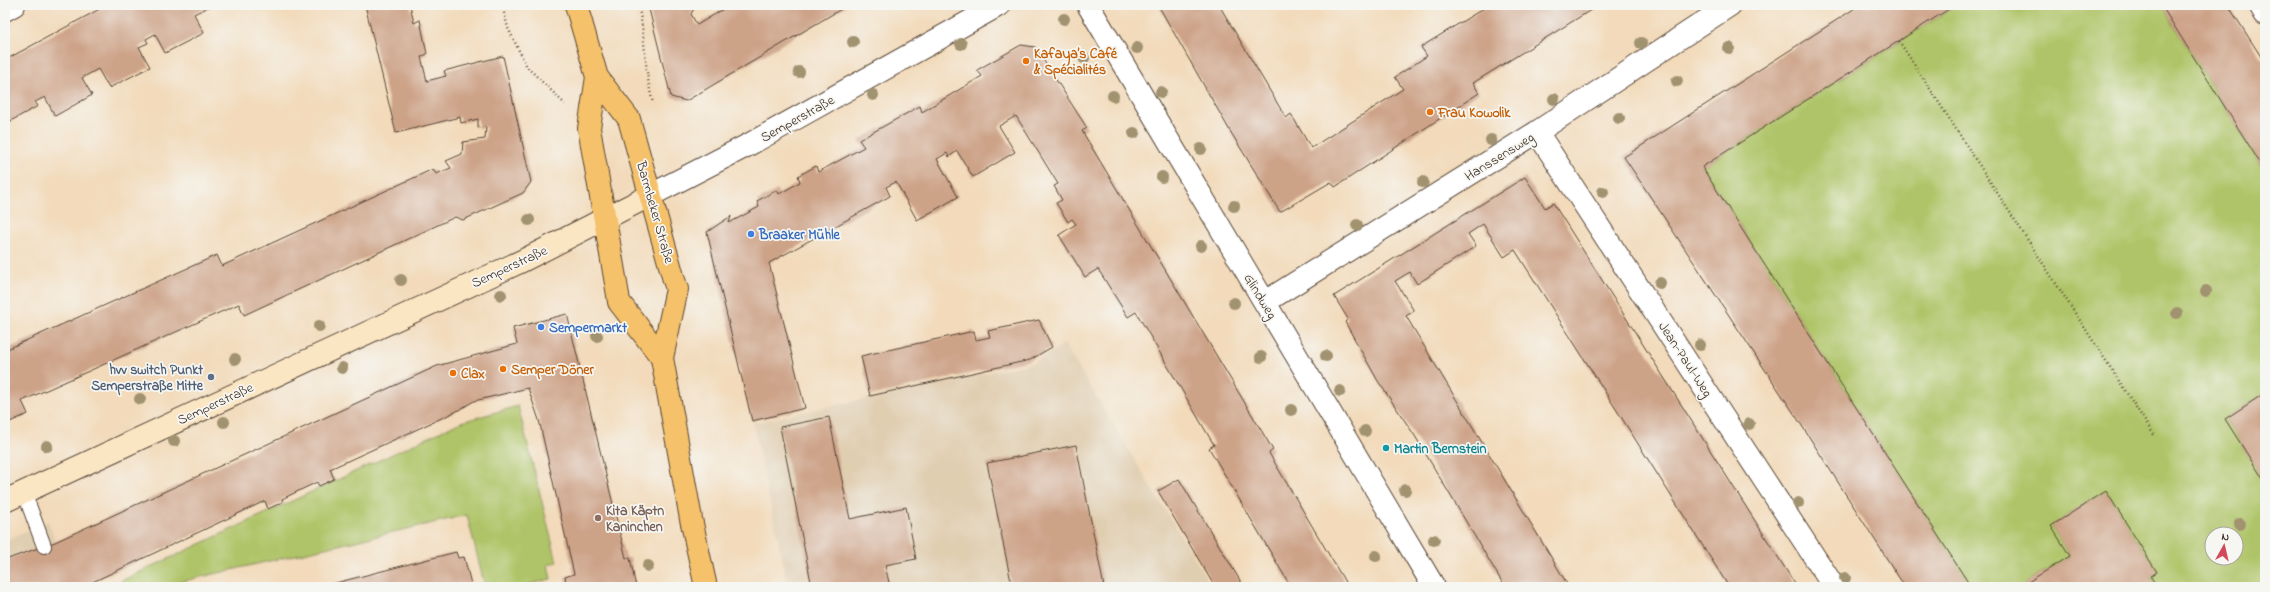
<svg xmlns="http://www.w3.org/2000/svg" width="2270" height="592" viewBox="0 0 2270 592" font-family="'Indie Flower',sans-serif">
<rect width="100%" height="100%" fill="#f6f6f2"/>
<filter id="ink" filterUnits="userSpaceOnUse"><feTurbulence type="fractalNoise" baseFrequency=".025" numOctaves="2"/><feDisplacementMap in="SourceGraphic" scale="8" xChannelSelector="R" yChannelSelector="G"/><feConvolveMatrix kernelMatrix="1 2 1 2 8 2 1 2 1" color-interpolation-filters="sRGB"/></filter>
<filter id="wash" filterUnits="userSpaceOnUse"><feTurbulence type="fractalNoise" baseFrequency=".012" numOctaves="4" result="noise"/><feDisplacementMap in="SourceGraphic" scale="16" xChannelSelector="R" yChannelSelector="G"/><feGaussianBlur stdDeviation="0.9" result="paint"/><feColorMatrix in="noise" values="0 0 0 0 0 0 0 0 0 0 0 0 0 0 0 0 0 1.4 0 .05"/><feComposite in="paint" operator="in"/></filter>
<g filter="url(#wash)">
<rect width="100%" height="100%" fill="#f2daba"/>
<!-- built -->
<path fill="#e0ceb1" d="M 1064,344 L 1212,587 L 788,587 L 753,423 L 1033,363 Z
M 48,521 L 72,587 L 5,587 L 5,541 Z"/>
<!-- green -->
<path fill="#afc468" stroke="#757743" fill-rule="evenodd" d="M 1957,5 L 2161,5 L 2265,171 L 2265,393 L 2225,419 L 2265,482 L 2265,587 L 2157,587 L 2150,577 L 2157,572 L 2106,491 L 2051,526 L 2070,556 L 2020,587 L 1971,587 L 1702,167 ZM 2212,534 L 2236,534 L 2236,558 L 2212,558 Z
M 518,406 L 557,562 L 548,565 L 551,579 L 519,587 L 485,587 L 467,515 L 158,587 L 122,587 L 121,581 L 461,422 Z"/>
<g id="blocks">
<!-- building -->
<path fill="#cda388" d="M 107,5 L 212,5 L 194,14 L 204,33 L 165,53 L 155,34 L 146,39 L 148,43 L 139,47 L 150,67 L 109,88 L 98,69 L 82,78 L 92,95 L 55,116 L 45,97 L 35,102 L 38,106 L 5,124 L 5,60 Z
M 365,5 L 410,5 L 414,23 L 420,20 L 427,54 L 421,57 L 427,81 L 446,76 L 444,71 L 503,56 L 531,182 L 523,193 L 463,220 L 455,217 L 244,315 L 239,304 L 205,319 L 22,401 L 28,414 L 5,424 L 5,369 L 7,368 L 5,350 L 217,255 L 222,266 L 433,169 L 436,174 L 451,168 L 446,161 L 462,154 L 463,142 L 485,139 L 486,127 L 478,128 L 478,119 L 461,123 L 460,117 L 396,133 Z
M 648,5 L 696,5 L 691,14 L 697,25 L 730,5 L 848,5 L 686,101 L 671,97 Z
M 1158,5 L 1219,5 L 1286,118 L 1291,114 L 1311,148 L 1403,89 L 1395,77 L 1427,56 L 1421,47 L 1489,5 L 1599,5 L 1473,83 L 1479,93 L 1335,187 L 1331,182 L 1280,212 L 1230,131 Z
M 1860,5 L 1955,5 L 1702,167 L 1971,587 L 1905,587 L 1797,418 L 1624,157 Z
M 2161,5 L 2228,5 L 2265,63 L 2265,171 Z
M 1021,45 L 1035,47 L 1087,128 L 1082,131 L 1273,450 L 1269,453 L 1348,587 L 1291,587 L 1209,448 L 1214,445 L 1136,312 L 1128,317 L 1098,269 L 1085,277 L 1059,235 L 1076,224 L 1072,219 L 1068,222 L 1056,203 L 1062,200 L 1054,186 L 1058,184 L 1016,116 L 999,126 L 1015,152 L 973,177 L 957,151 L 949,157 L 947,153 L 937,159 L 958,197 L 917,220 L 896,182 L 886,187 L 890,196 L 769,263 L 805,408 L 752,421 L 707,232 L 731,216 L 729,223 L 759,207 L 757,201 L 777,190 L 779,194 L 800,182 L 798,176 L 816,166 L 818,172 L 864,147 L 859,140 L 920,106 L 922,112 L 982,76 L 977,70 Z
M 1525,177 L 1545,208 L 1553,203 L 1797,587 L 1729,587 L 1515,250 L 1504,257 L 1483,224 L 1468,234 L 1476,246 L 1417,284 L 1410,272 L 1395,281 L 1414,311 L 1406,316 L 1569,587 L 1505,587 L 1415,436 L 1378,381 L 1345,322 L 1348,319 L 1334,296 Z
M 567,314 L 626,558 L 630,558 L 636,587 L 564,587 L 567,586 L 565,577 L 574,574 L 539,420 L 528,388 L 474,401 L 457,411 L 330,469 L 334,479 L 319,486 L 317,482 L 282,499 L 283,502 L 268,509 L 265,501 L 82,587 L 5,587 L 5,560 L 55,542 L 437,366 L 517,344 L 513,328 Z
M 1039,320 L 1052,347 L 1030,360 L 870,396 L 861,356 L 974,331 L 976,340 L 990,337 L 988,331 Z
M 2265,393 L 2265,482 L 2225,419 Z
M 829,417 L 850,519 L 906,507 L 916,559 L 885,565 L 890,587 L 812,587 L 780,427 Z
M 1076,445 L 1104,587 L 1012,587 L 987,463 Z
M 1179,479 L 1244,587 L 1215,587 L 1158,491 Z
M 2106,491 L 2157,572 L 2150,577 L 2157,587 L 2020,587 L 2070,556 L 2051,526 Z
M 456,552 L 458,558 L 464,557 L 471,584 L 465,585 L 466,587 L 320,587 Z"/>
</g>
</g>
<g filter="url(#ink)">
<use href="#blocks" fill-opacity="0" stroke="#564435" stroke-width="1"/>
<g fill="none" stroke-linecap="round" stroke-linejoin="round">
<!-- lane casing -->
<g stroke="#564435" stroke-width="16">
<path id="lane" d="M 24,492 L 44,546"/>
</g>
<!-- street casing -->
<g stroke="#564435" stroke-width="24">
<path id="street" d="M 1088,5 L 1434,587
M 2260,5 L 2265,14
M 5,10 L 14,5
M 1537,132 L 1834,587
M 651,195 L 750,144 L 999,5
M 1265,302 L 1537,132 L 1730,5"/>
</g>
<!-- secondary casing -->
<g stroke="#564435" stroke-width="24">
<path id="secondary" d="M 5,501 L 522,261 L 651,195"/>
</g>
<!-- primary casing -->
<g stroke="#564435" stroke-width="24">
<path id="primary" d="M 576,5 L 597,77 L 629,119 L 674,280 L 677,289 L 662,358
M 597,77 L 589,128 L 618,295 L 619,302 L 662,358 L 691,519 L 706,587"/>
</g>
<!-- path -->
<path stroke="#564435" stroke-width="2.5" stroke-dasharray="1 3" stroke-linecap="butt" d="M 502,5 L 508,28 L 527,67 L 565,104
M 638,5 C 646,37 644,71 653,103
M 1899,41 L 2154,435"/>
<!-- lane -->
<use href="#lane" stroke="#fff" stroke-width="14"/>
<!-- street -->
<use href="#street" stroke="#fff" stroke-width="22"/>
<!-- secondary -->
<use href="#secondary" stroke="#fbe6c4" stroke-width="22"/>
<!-- primary -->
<use href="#primary" stroke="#f5c16b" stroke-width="22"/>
</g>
<!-- trees -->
<g fill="#a19270">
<circle cx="1064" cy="19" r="6"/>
<circle cx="853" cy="42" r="6"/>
<circle cx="1641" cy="43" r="6"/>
<circle cx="961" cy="44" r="6"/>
<circle cx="1137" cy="48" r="6"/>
<circle cx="1729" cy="48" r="6"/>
<circle cx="1084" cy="58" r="6"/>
<circle cx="799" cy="72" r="6"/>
<circle cx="1677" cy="81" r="6"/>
<circle cx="1161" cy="92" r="6"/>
<circle cx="873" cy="95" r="6"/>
<circle cx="1113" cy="96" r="6"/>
<circle cx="1554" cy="99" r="6"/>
<circle cx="1619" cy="118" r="6"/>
<circle cx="1134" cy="133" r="6"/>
<circle cx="1491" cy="140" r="6"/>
<circle cx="1201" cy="149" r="6"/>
<circle cx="1162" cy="177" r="6"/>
<circle cx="1423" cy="182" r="6"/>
<circle cx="1603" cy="192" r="6"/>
<circle cx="1234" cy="206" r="6"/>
<circle cx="529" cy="220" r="6"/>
<circle cx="1357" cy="225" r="6"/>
<circle cx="1201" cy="246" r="6"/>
<circle cx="401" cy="280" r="6"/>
<circle cx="1660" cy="283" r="6"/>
<circle cx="2206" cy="291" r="6"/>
<circle cx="501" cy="295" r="6"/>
<circle cx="1234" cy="303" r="6"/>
<circle cx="2177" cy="313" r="6"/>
<circle cx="319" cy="326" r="6"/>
<circle cx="597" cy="336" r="6"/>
<circle cx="1700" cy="345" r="6"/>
<circle cx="1326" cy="356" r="6"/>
<circle cx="1261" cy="357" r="6"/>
<circle cx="235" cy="359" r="6"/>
<circle cx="342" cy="368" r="6"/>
<circle cx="1340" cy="391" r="6"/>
<circle cx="140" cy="399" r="6"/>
<circle cx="1291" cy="410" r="6"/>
<circle cx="224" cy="422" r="6"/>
<circle cx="1749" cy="424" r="6"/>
<circle cx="1365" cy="431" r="6"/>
<circle cx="174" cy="441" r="6"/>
<circle cx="47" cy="446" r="6"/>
<circle cx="1405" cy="490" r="6"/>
<circle cx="1798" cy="503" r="6"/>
<circle cx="2240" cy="524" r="6"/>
<circle cx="1434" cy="540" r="6"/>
<circle cx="1376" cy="556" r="6"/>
<circle cx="648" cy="566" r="6"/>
<circle cx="1845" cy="578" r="6"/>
</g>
</g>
<!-- markers -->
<g fill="#e8710a" stroke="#f6f6f2" stroke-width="1.5">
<circle cx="1026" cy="61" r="4"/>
<circle cx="1430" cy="112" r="4"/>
<circle cx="503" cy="369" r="4"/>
<circle cx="453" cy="373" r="4"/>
</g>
<g fill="#3f7fe0" stroke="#f6f6f2" stroke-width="1.5">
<circle cx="751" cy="234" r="4"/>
<circle cx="541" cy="327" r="4"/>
</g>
<circle fill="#5c6f8a" stroke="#f6f6f2" stroke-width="1.5" cx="211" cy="377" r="4"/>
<circle fill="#0f9aa8" stroke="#f6f6f2" stroke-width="1.5" cx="1386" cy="448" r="4"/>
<circle fill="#8d6e63" stroke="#f6f6f2" stroke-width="1.5" cx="598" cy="518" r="4"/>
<g text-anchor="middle" stroke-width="3.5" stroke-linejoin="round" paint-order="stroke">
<!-- food labels -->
<g font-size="14" font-weight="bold" fill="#c56008" stroke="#f6f6f2" text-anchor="start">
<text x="1034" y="58">Kafaya’s Café<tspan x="1034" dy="16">&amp; Spécialités</tspan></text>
<text x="1438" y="117">Frau Kowolik</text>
<text x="511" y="374">Semper Döner</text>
<text x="461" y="378">Clax</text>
</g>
<!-- street labels -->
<g font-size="14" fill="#3b2a1e" stroke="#f6f6f2">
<text transform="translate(797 118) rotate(-29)" y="5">Semperstraße</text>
<text transform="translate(1499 156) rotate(-32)" y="5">Hanssensweg</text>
<text transform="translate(656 212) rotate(74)" y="5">Barmbeker Straße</text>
<text transform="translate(509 266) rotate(-25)" y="5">Semperstraße</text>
<text transform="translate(1261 296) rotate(59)" y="5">Glindweg</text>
<text transform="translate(1686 359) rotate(57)" y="5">Jean-Paul-Weg</text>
<text transform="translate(215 403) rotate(-25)" y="5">Semperstraße</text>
</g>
<!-- shop labels -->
<g font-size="14" font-weight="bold" fill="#366cbe" stroke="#f6f6f2" text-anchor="start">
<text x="759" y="239">Braaker Mühle</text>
<text x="549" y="332">Sempermarkt</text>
</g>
<!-- service labels -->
<g font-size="14" font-weight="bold" fill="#4e5e75" stroke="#f6f6f2" text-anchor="end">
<text x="203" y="374">hvv switch Punkt<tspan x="203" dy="16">Semperstraße Mitte</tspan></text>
</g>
<!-- culture labels -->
<g font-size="14" font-weight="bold" fill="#0d838f" stroke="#f6f6f2" text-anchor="start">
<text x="1394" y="453">Martin Bernstein</text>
</g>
<!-- education labels -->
<g font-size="14" font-weight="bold" fill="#785e54" stroke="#f6f6f2" text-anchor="start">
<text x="606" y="515">Kita Käptn<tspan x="606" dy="16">Kaninchen</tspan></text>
</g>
</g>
<!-- margin -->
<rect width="2270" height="592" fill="none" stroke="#f6f6f2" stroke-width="20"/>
<!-- north arrow -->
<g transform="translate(2224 546) rotate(8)"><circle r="19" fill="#f6f6f2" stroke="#aba49d"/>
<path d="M0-3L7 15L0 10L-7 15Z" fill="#d1495b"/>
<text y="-6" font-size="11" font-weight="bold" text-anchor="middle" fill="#3b2a1e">N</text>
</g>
</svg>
